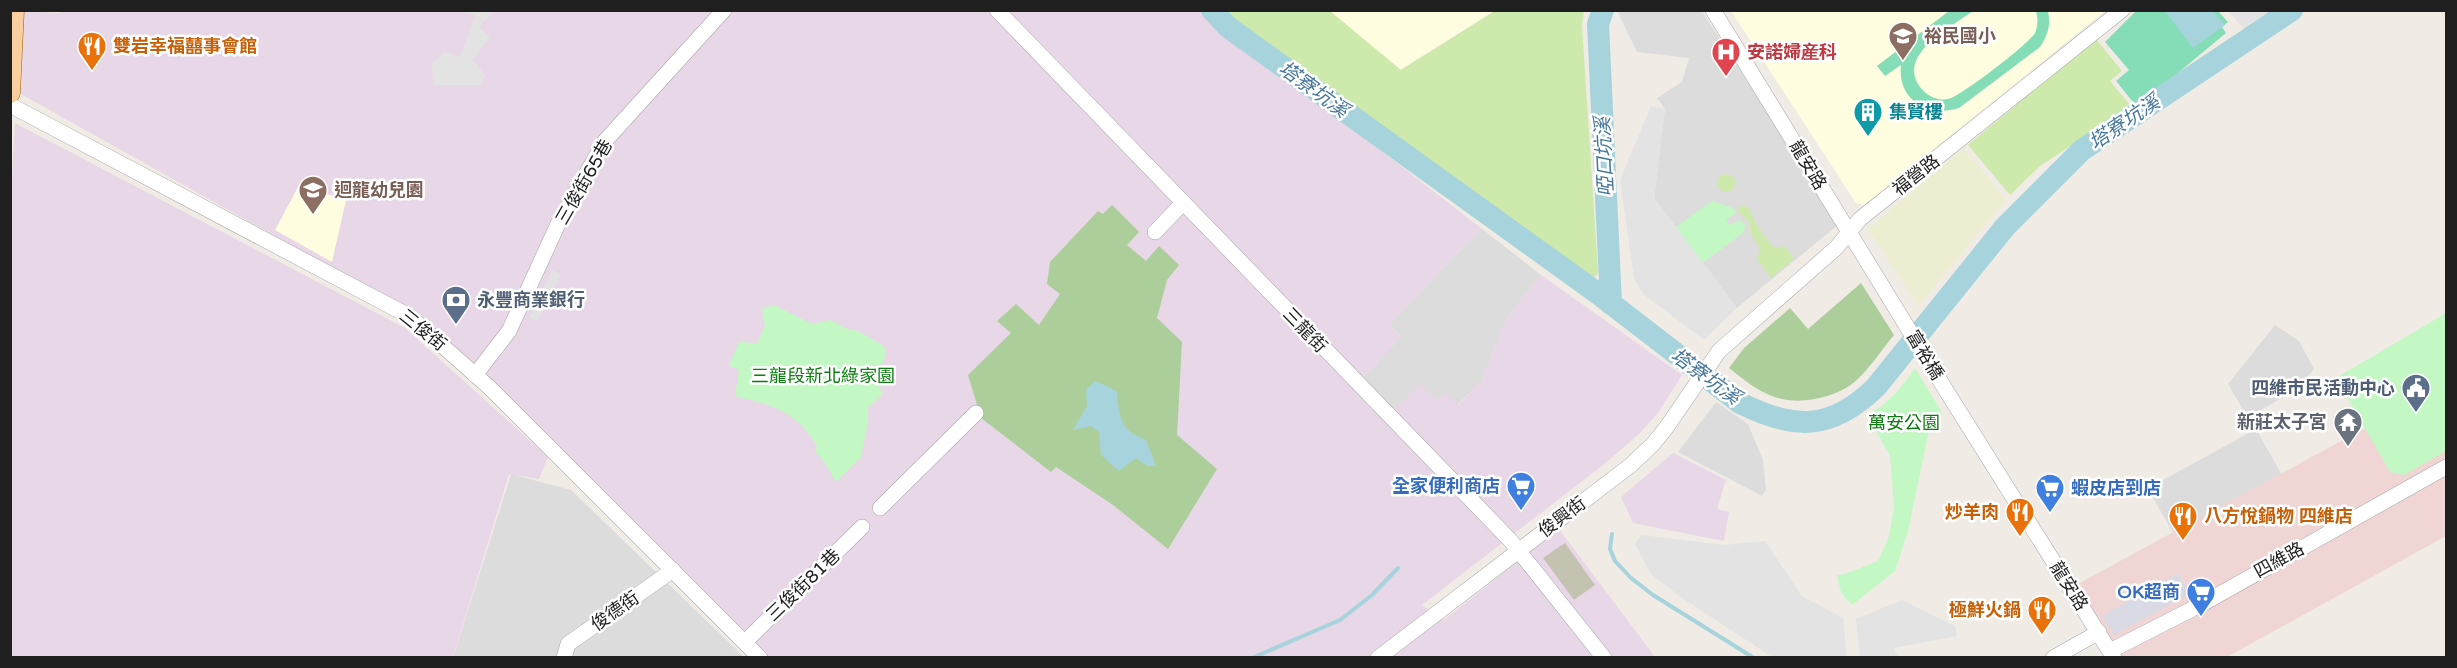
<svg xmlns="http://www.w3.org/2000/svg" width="2457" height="668" viewBox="0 0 2457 668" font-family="'Varela Round','Noto Sans TC',sans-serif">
<rect width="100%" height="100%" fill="#f0ece5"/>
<!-- residential -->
<path fill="#dddcdc" d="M 1617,11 L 1702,11 L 1839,224 L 1737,308 L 1654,198 L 1665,109 L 1657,98 L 1682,82 L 1689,58 L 1637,52 Z
M 1481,228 L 1541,275 L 1506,320 L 1482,381 L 1457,405 L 1436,401 L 1392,412 L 1360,380 L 1401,337 L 1389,325 Z
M 2275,325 L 2299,341 L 2314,369 L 2298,388 L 2248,418 L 2228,384 Z
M 1716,402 L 1748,424 L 1763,460 L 1766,490 L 1762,496 L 1678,452 Z
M 2256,429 L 2281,473 L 2300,487 L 2188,559 L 2152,496 L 2154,485 Z
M 511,474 L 571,490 L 744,657 L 453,658 Z"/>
<!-- commercial -->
<path fill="#f0d5d5" d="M 2446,384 L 2446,536 L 2227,657 L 2119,657 L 2074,586 Z"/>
<!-- industrial -->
<path fill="#e8d7e6" d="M 61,10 L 1200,11 L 1481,228 L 1389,325 L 1401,337 L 1360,380 L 1392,412 L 1420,384 L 1436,400 L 1445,393 L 1458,405 L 1482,381 L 1506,320 L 1541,275 L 1682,375 L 1658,413 L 1639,434 L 1603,465 L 1422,605 L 1444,620 L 1559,529 L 1655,657 L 766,657 L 418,316 L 12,89 L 14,11 L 60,13 Z
M 15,123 L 405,328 L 548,457 L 539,479 L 509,474 L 453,657 L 11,657 L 10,211 Z
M 1673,453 L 1726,480 L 1717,509 L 1729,512 L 1724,541 L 1633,523 L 1621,497 Z"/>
<!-- education -->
<path fill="#fefddf" d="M 1330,11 L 1494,11 L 1400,70 Z
M 1731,11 L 2105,11 L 1864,205 L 1856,203 Z
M 299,185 L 346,200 L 332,262 L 275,230 Z"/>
<!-- construction -->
<path fill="#c4c3b1" d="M 1565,543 L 1595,585 L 1574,600 L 1543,558 Z"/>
<!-- farmland -->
<path fill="#edeed1" d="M 1964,148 L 2006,200 L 1918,306 L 1868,229 Z"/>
<!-- grass -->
<path fill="#cde9ac" d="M 1229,11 L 1330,11 L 1401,70 L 1495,11 L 1584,11 L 1582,25 L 1598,272 L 1596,276 L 1590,278 L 1583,275 L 1243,30 Z
M 2096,39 L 2122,71 L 2110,81 L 2131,106 L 2040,166 L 2010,195 L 1968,145 Z
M1717 183a9 9 0 1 1 18 0a9 9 0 1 1-18 0Z
M 1742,205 L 1749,208 L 1757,226 L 1774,248 L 1785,246 L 1794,259 L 1771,278 L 1757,259 L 1760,248 L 1751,234 L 1749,222 L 1738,212 L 1737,209 Z"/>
<!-- forest -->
<path fill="#acce9b" d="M 1112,205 L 1139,232 L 1127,245 L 1146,261 L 1159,246 L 1179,265 L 1167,280 L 1157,318 L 1182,342 L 1177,435 L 1217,469 L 1168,549 L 1113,505 L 1056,467 L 1051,472 L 981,418 L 968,375 L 1011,333 L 997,321 L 1016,304 L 1039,325 L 1060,294 L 1047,284 L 1050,262 L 1098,211 L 1103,214 Z
M 1861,283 L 1894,335 C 1882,349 1867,373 1852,384 C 1831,399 1796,406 1772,396 C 1756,390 1743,379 1729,368 L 1744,348 L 1790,308 L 1808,329 Z"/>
<!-- park -->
<path fill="#c3f8c5" d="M 1712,201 L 1731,207 L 1736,213 L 1726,220 L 1729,225 L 1740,220 L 1745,224 L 1744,232 L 1703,263 L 1676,227 Z
M 774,305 L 812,324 L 831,320 L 845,328 L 858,331 L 884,346 L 886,354 L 877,377 L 882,395 L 868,408 L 868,421 L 861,457 L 836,482 L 825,463 L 815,451 L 817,446 C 797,411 771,405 735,396 L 739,370 L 729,366 L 739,342 L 757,343 L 765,326 L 762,309 Z
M 2446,313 L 2446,451 L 2404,475 L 2390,472 L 2336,378 Z
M 1915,368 L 1943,414 L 1929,431 L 1908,531 L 1895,571 L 1852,605 L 1841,593 L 1837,575 L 1845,574 L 1878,561 L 1889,536 L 1894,506 L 1890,456 L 1867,415 C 1888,404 1902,387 1915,368 Z"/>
<!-- pitch -->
<path fill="#85ddb7" d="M 1949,11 L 1973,11 C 1951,27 1896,55 1920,87 C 1927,96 1937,101 1948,99 C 1959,98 2030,43 2035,33 C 2038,26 2038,18 2036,11 L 2048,11 C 2051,25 2048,35 2040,47 L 1959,108 C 1928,118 1897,100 1901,65 L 1885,76 L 1877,66 Z
M 2136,11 L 2218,11 L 2228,22 L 2222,27 L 2226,33 L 2137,107 L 2116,81 L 2129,70 L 2105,42 Z"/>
<!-- parking -->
<path fill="#e3e3e3" d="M 458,11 L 494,11 L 479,27 L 490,37 L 473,60 L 485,75 L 481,85 L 433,85 L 432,63 L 445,52 L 460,57 L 475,15 Z
M 2228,11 L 2270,11 L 2244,29 Z
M 1651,106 L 1665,109 L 1654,198 L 1737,308 L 1704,340 L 1643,294 L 1634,278 L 1620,180 Z
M 552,270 L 561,275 L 538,321 L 529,318 Z
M 1641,535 L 1725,545 L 1765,541 L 1802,596 L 1843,618 L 1847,657 L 1772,657 L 1682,598 L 1651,574 L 1635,544 Z
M 1902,600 L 1955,626 L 1957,636 L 1894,648 L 1898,657 L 1860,657 L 1856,619 Z"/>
<!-- plaza -->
<path fill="#dadae5" d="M 2178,573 L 2188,590 L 2185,596 L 2114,635 L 2102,616 Z"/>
<!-- water -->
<path fill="#a7d3dc" d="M 2165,11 L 2213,11 L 2225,25 L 2193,48 Z
M 1096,381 L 1118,392 C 1116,400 1118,403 1119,410 C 1123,429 1129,433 1146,440 L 1156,466 L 1147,466 L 1136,458 L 1119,471 L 1101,455 L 1099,432 L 1091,426 L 1073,430 L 1087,406 L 1086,389 Z"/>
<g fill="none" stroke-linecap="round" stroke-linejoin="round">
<!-- stream -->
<path stroke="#a7d3dc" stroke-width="4" d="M 1612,534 L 1610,549 L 1615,561 L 1631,578 L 1653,595 L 1754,658
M 1252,658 L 1340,620 L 1372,595 L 1398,568"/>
<!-- river -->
<path stroke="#a7d3dc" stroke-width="22" d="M 1212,10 L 1228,27 L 1600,295 L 1740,403 C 1794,430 1831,431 1876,387 L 2005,227 L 2082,150 L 2292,10
M 1603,10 L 1598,24 L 1611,304"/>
<!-- minor casing -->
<g stroke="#a6a6a6" stroke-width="16">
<path id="minor" d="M 997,10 L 1510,540 L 1604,658
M 1713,10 L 1947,392 L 2114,658
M 10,105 L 409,316 L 490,388 L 760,658
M 1155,232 L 1183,203
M 475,375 L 509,331 L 558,224 L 605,141 L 724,10
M 880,508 L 976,413
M 745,642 L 862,527
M 2110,651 L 2202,604 L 2446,467
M 564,658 L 568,644 L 673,570
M 1378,658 L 1631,465 L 1653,444 L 1666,428 L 1719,351 L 1836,248 L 1860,219 L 2122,10
M 2053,658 L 2099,632"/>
</g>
<!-- major casing -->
<g stroke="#975f03" stroke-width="21">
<path id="major" d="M 10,93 L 14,10"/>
</g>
<!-- minor -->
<use href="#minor" stroke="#fff" stroke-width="15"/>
<!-- major -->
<use href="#major" stroke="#facfa0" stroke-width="20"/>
</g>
<!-- icons -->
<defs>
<g id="school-pin" transform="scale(1.5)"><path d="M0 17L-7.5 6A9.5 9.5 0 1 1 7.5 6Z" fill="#8d6e63" stroke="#fff"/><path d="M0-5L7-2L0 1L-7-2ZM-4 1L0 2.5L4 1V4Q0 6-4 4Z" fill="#fff"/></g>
<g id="restaurant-pin" transform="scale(1.5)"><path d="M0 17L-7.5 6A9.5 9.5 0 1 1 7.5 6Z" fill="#e8710a" stroke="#fff"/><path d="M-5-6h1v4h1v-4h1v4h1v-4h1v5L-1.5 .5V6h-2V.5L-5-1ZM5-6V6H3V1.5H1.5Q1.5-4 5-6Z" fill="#fff"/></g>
<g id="hospital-pin" transform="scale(1.5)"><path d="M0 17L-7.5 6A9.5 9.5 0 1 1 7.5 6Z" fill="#e0444e" stroke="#fff"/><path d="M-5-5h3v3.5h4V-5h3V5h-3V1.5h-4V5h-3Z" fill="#fff"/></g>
<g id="building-pin" transform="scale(1.5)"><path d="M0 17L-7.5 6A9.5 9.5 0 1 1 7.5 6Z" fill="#0f9aa8" stroke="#fff"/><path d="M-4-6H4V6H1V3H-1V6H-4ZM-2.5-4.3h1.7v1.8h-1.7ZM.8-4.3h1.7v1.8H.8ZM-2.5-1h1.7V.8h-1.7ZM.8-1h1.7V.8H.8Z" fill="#fff"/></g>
<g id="bank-pin" transform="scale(1.5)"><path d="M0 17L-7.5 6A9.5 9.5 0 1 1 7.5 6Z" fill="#5c6f8a" stroke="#fff"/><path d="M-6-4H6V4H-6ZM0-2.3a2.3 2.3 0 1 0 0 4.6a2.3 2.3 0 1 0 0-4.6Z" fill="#fff"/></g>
<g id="civic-pin" transform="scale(1.5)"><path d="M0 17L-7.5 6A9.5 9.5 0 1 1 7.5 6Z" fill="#5c6f8a" stroke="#fff"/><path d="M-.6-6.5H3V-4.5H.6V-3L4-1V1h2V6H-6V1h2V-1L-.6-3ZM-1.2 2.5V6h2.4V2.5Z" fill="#fff"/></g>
<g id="temple-pin" transform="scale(1.5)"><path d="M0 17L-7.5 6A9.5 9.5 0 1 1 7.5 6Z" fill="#6b7280" stroke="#fff"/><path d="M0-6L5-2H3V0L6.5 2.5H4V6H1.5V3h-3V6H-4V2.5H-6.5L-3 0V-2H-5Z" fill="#fff"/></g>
<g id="supermarket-pin" transform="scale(1.5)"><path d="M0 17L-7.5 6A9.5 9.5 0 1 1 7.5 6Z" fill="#3f7fe0" stroke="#fff"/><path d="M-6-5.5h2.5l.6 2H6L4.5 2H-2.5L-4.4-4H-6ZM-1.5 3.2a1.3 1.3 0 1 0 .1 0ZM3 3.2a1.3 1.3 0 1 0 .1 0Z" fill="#fff"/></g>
</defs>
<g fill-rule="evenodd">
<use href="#school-pin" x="1903" y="36"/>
<use href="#restaurant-pin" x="92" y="46"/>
<use href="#hospital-pin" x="1726" y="52"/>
<use href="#building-pin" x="1868" y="112"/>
<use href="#school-pin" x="313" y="190"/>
<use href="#bank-pin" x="456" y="300"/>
<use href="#civic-pin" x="2416" y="388"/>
<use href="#temple-pin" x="2348" y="422"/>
<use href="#supermarket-pin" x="1521" y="486"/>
<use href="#supermarket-pin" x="2050" y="488"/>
<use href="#restaurant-pin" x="2020" y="512"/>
<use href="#restaurant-pin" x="2183" y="516"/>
<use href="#supermarket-pin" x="2201" y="592"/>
<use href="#restaurant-pin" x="2042" y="610"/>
</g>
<g text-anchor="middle" stroke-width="5" stroke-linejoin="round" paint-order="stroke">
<!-- education labels -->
<g font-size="18" font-weight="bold" fill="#785e54" stroke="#fff" text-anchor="start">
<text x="1924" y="42">裕民國小</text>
<text x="334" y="196">迴龍幼兒園</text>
</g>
<!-- food labels -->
<g font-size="18" font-weight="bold" fill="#c56008" stroke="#fff" text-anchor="start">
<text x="113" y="52">雙岩幸福囍事會館</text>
<text x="1999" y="518" text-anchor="end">炒羊肉</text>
<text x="2204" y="522">八方悅鍋物 四維店</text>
<text x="2021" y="616" text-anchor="end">極鮮火鍋</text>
</g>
<!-- health labels -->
<g font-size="18" font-weight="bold" fill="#be3a42" stroke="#fff" text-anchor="start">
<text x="1747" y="58">安諾婦産科</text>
</g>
<!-- culture labels -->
<g font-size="18" font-weight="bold" fill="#0d838f" stroke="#fff" text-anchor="start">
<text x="1889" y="118">集賢樓</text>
</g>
<!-- street labels -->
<g font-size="18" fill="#1f1f1f" stroke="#fff">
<text transform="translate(1808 165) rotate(59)" y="6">龍安路</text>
<text transform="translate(1916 175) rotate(-38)" y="6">福營路</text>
<text transform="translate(584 182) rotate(-60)" y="6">三俊街65巷</text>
<text transform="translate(423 330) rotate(39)" y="6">三俊街</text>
<text transform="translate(1305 330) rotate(46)" y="6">三龍街</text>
<text transform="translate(1925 355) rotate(59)" y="6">富裕橋</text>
<text transform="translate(1562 517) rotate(-37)" y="6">俊興街</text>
<text transform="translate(2279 560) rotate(-29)" y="6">四維路</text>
<text transform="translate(803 585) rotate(-44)" y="6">三俊街81巷</text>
<text transform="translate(2069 586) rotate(58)" y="6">龍安路</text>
<text transform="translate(615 611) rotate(-35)" y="6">俊德街</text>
</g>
<!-- service labels -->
<g font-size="18" font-weight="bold" fill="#4e5e75" stroke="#fff" text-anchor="start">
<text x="477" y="306">永豐商業銀行</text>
<text x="2395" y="394" text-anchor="end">四維市民活動中心</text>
</g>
<!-- park labels -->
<g font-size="18" fill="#0e7c11" stroke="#fff">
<text x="823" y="382">三龍段新北綠家園</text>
<text x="1904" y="429">萬安公園</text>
</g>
<!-- worship labels -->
<g font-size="18" font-weight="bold" fill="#5b616d" stroke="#fff" text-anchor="end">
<text x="2327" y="428">新莊太子宮</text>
</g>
<!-- shop labels -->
<g font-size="18" font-weight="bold" fill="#366cbe" stroke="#fff" text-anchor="end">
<text x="1500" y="492">全家便利商店</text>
<text x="2071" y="494" text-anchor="start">蝦皮店到店</text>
<text x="2180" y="598">OK超商</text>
</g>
<!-- water labels -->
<g font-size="20" font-style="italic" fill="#47779d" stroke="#fff">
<text transform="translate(1314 89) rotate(36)" y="7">塔寮坑溪</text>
<text transform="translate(2124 122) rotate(-34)" y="7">塔寮坑溪</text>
<text transform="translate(1604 157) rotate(-93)" y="7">啞口坑溪</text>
<text transform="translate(1706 376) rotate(36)" y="7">塔寮坑溪</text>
</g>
</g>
<!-- border -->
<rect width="2457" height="668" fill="none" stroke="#1f1f1f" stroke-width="24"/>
</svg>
